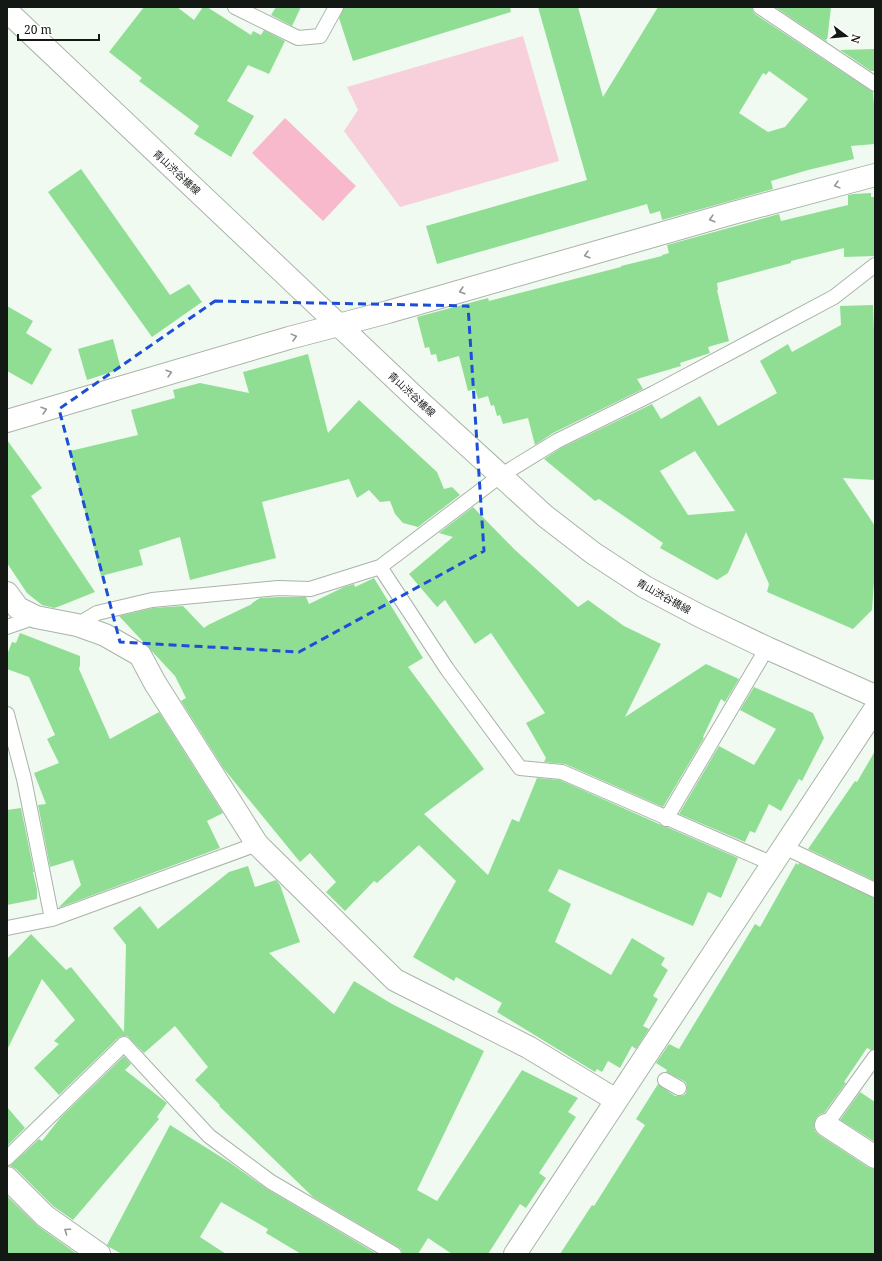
<svg xmlns="http://www.w3.org/2000/svg" width="882" height="1261" viewBox="0 0 882 1261" font-family="'Noto Serif','Noto Sans JP',serif">
<rect width="100%" height="100%" fill="#f0faf0"/>
<!-- green -->
<path fill="#f7d0db" d="M 523,36 L 559,161 L 400,207 L 344,131 L 358,110 L 347,87 Z"/>
<!-- water -->
<path fill="#f8b9cc" d="M 285,118 L 356,186 L 323,221 L 252,153 Z"/>
<!-- building -->
<path fill="#90de94" fill-rule="evenodd" d="M 144,7 L 177,7 L 194,20 L 203,7 L 207,7 L 251,35 L 253,31 L 261,35 L 264,30 L 285,41 L 269,74 L 248,65 L 227,101 L 254,116 L 231,157 L 194,134 L 199,126 L 139,81 L 142,78 L 109,52 Z
M 276,7 L 301,7 L 292,26 L 271,15 Z
M 344,7 L 510,7 L 511,12 L 353,61 L 339,18 Z
M 538,7 L 578,7 L 603,97 L 658,7 L 752,7 L 753,11 L 755,14 L 873,92 L 875,118 L 875,144 L 851,146 L 854,159 L 808,170 L 771,181 L 773,189 L 662,220 L 660,211 L 650,214 L 647,204 L 437,264 L 426,226 L 587,180 ZM 769,71 L 808,99 L 785,127 L 768,132 L 739,113 L 763,73 L 766,75 Z
M 775,7 L 831,7 L 827,42 Z
M 875,49 L 875,71 L 871,71 L 840,50 Z
M 81,169 L 170,295 L 189,284 L 202,302 L 152,337 L 48,192 Z
M 871,193 L 871,197 L 875,197 L 875,256 L 844,257 L 844,248 L 791,261 L 791,263 L 717,283 L 718,290 L 717,290 L 729,341 L 708,347 L 710,353 L 680,363 L 681,366 L 637,379 L 643,389 L 553,433 L 535,445 L 528,418 L 503,424 L 500,415 L 497,416 L 494,405 L 491,406 L 488,396 L 478,399 L 475,389 L 468,391 L 459,356 L 438,362 L 436,354 L 431,355 L 429,347 L 425,348 L 417,317 L 488,298 L 489,301 L 621,267 L 621,266 L 662,256 L 662,255 L 669,253 L 667,245 L 779,214 L 781,221 L 848,205 L 848,195 L 854,194 Z
M 873,305 L 875,356 L 875,480 L 843,478 L 875,526 L 875,567 L 872,610 L 853,629 L 767,592 L 769,584 L 746,532 L 728,573 L 717,580 L 660,548 L 663,543 L 599,499 L 595,501 L 544,459 L 561,448 L 652,404 L 661,419 L 700,396 L 718,426 L 777,393 L 760,361 L 788,344 L 792,352 L 841,325 L 840,306 ZM 695,451 L 735,511 L 688,515 L 660,471 Z
M 7,306 L 33,321 L 26,333 L 52,349 L 32,385 L 7,371 Z
M 113,339 L 121,369 L 87,380 L 78,349 Z
M 308,354 L 328,433 L 359,400 L 437,472 L 444,489 L 452,487 L 460,495 L 418,527 L 403,523 L 395,514 L 390,501 L 380,502 L 369,490 L 357,498 L 349,479 L 262,502 L 276,558 L 190,580 L 180,537 L 139,550 L 143,565 L 101,576 L 70,451 L 138,435 L 131,410 L 175,398 L 173,390 L 200,383 L 249,393 L 243,372 Z
M 7,440 L 42,488 L 31,496 L 95,592 L 60,606 L 54,608 L 42,605 L 27,593 L 7,563 Z
M 473,507 L 514,549 L 578,607 L 588,600 L 624,626 L 661,644 L 625,717 L 706,664 L 739,679 L 725,702 L 721,699 L 703,737 L 704,738 L 663,807 L 565,764 L 544,762 L 546,758 L 526,723 L 545,713 L 491,633 L 475,644 L 445,600 L 437,607 L 409,574 L 453,537 L 439,533 Z
M 374,578 L 423,658 L 408,667 L 484,769 L 424,814 L 488,875 L 512,819 L 519,822 L 537,778 L 560,780 L 659,824 L 662,826 L 667,827 L 738,858 L 721,898 L 708,892 L 693,926 L 559,869 L 548,891 L 571,904 L 555,942 L 611,975 L 632,938 L 665,958 L 661,965 L 668,970 L 653,996 L 658,999 L 643,1026 L 649,1029 L 636,1049 L 632,1046 L 620,1068 L 608,1061 L 602,1072 L 597,1069 L 595,1072 L 497,1012 L 502,1003 L 456,977 L 454,981 L 413,957 L 456,881 L 419,845 L 377,883 L 374,881 L 345,911 L 326,892 L 336,882 L 310,853 L 300,862 L 224,769 L 181,701 L 186,698 L 175,676 L 119,616 L 153,608 L 183,606 L 204,628 L 208,625 L 252,604 L 252,603 L 260,598 L 278,597 L 306,597 L 309,604 L 344,587 L 354,584 L 355,587 Z
M 20,633 L 80,656 L 80,665 L 79,669 L 110,739 L 159,712 L 223,813 L 207,821 L 220,848 L 58,908 L 81,885 L 73,860 L 50,867 L 38,805 L 46,804 L 34,773 L 59,763 L 47,739 L 55,735 L 29,677 L 7,669 L 7,655 L 12,642 L 16,643 Z
M 754,687 L 813,713 L 824,738 L 802,781 L 799,779 L 781,811 L 769,804 L 755,833 L 750,831 L 745,842 L 679,814 L 719,746 L 754,765 L 776,729 L 740,710 Z
M 875,751 L 875,881 L 808,849 L 855,781 L 857,782 Z
M 21,808 L 34,872 L 33,872 L 37,889 L 37,899 L 7,905 L 7,810 Z
M 796,863 L 798,865 L 799,863 L 875,898 L 875,1049 L 871,1050 L 867,1048 L 844,1082 L 846,1083 L 824,1113 L 820,1114 L 816,1118 L 814,1125 L 815,1131 L 819,1135 L 868,1167 L 875,1169 L 875,1254 L 560,1254 L 592,1205 L 594,1206 L 645,1125 L 636,1119 L 658,1084 L 675,1096 L 679,1096 L 684,1095 L 686,1093 L 687,1088 L 686,1083 L 684,1081 L 666,1072 L 667,1070 L 656,1063 L 669,1044 L 679,1049 L 755,924 L 760,927 Z
M 248,866 L 255,887 L 276,880 L 280,885 L 300,942 L 269,953 L 334,1014 L 354,981 L 392,1004 L 484,1051 L 417,1190 L 437,1201 L 522,1070 L 578,1098 L 568,1112 L 576,1117 L 539,1173 L 546,1178 L 526,1208 L 520,1204 L 488,1254 L 452,1254 L 428,1238 L 418,1254 L 402,1254 L 401,1249 L 398,1247 L 313,1197 L 219,1106 L 220,1105 L 195,1080 L 208,1067 L 175,1026 L 144,1053 L 127,1036 L 122,1036 L 118,1038 L 59,1095 L 34,1068 L 59,1044 L 54,1041 L 75,1020 L 42,979 L 7,1050 L 7,959 L 31,934 L 66,970 L 71,967 L 124,1032 L 126,945 L 113,928 L 140,906 L 158,929 L 229,872 Z
M 124,1056 L 131,1064 L 125,1070 L 167,1103 L 157,1117 L 159,1119 L 73,1220 L 53,1206 L 16,1169 L 10,1166 L 39,1139 L 42,1141 L 61,1117 Z
M 860,1092 L 875,1102 L 875,1142 L 840,1120 Z
M 7,1107 L 25,1128 L 7,1146 Z
M 170,1125 L 229,1162 L 267,1189 L 377,1254 L 301,1254 L 266,1233 L 268,1229 L 221,1202 L 200,1237 L 226,1254 L 122,1254 L 109,1247 L 107,1245 Z
M 7,1196 L 38,1226 L 77,1254 L 7,1254 Z"/>
<g fill="none" stroke-linecap="round" stroke-linejoin="round">
<!-- lane casing -->
<g stroke="#aab3aa" stroke-width="16">
<path id="lane" d="M 235,7 L 298,38 L 320,36 L 336,7
M 760,7 L 875,84
M 380,567 L 447,669 L 520,768 L 562,772 L 773,864
M 77,625 L 97,613 L 152,600 L 278,588 L 310,589 L 380,567 L 500,476 L 557,441 L 654,393 L 834,297 L 875,265
M 7,627 L 36,617
M 7,714 L 24,779 L 52,919
M 666,819 L 767,648
M 784,847 L 875,890
M 7,928 L 52,919 L 257,844
M 665,1080 L 679,1088
M 826,1125 L 875,1057
M 7,1158 L 124,1044 L 209,1136 L 271,1182 L 394,1254"/>
</g>
<!-- street casing -->
<g stroke="#aab3aa" stroke-width="24">
<path id="street" d="M 7,421 L 289,338 L 388,312 L 733,213 L 875,175
M 7,593 L 18,608 L 36,617 L 77,625 L 105,635 L 140,655 L 155,683 L 257,844 L 395,980 L 528,1047 L 616,1100
M 826,1125 L 875,1157
M 7,1178 L 45,1216 L 99,1254
M 515,1254 L 875,709"/>
</g>
<!-- secondary casing -->
<g stroke="#aab3aa" stroke-width="24">
<path id="secondary" d="M 7,11 L 419,401 L 545,516 L 593,553 L 645,587 L 700,616 L 767,648 L 875,696"/>
</g>
<!-- lane -->
<use href="#lane" stroke="#fff" stroke-width="14"/>
<!-- street -->
<use href="#street" stroke="#fff" stroke-width="22"/>
<!-- secondary -->
<use href="#secondary" stroke="#fff" stroke-width="22"/>
</g>
<!-- one-way arrows -->
<defs><path id="oneway-chevron" d="M-2-3.5L2.5 0L-2 3.5" fill="none" stroke-width="1.6" stroke-linecap="round" stroke-linejoin="round"/></defs>
<g stroke="#959795">
<use href="#oneway-chevron" transform="translate(837 185) rotate(165)"/>
<use href="#oneway-chevron" transform="translate(712 219) rotate(164)"/>
<use href="#oneway-chevron" transform="translate(587 255) rotate(164)"/>
<use href="#oneway-chevron" transform="translate(462 291) rotate(164)"/>
<use href="#oneway-chevron" transform="translate(294 337) rotate(-15)"/>
<use href="#oneway-chevron" transform="translate(169 373) rotate(-16)"/>
<use href="#oneway-chevron" transform="translate(44 410) rotate(-16)"/>
<use href="#oneway-chevron" transform="translate(67 1231) rotate(-145)"/>
</g>
<!-- marked area -->
<path fill="none" stroke="#1d4ed8" stroke-width="3" stroke-dasharray="8 5" stroke-linejoin="round" d="M 215,301 L 468,306 L 484,551 L 299,652 L 120,642 L 59,409 Z"/>
<g text-anchor="middle" stroke-width="3.5" stroke-linejoin="round" paint-order="stroke">
<!-- street labels -->
<g font-size="10" fill="#141814" stroke="#fff">
<text transform="translate(177 172) rotate(43)" y="4">青山渋谷橋線</text>
<text transform="translate(412 394) rotate(43)" y="4">青山渋谷橋線</text>
<text transform="translate(664 596) rotate(29)" y="4">青山渋谷橋線</text>
</g>
</g>
<!-- border -->
<rect width="882" height="1261" fill="none" stroke="#141814" stroke-width="16"/>
<!-- north arrow -->
<g transform="translate(846 36) rotate(106)" stroke="#ffffff" stroke-width="3" paint-order="stroke">
<path d="M0-3L7 15L0 10L-7 15Z" fill="#141814"/>
<text y="-6" font-size="11" font-weight="bold" text-anchor="middle" fill="#141814">N</text>
</g>
<!-- scale -->
<path d="M18 34v6h81v-6" fill="none" stroke="#141814" stroke-width="2"/>
<text x="24" y="34" font-size="12" fill="#141814" stroke="#ffffff" stroke-width="3" paint-order="stroke">20 m</text>
</svg>
